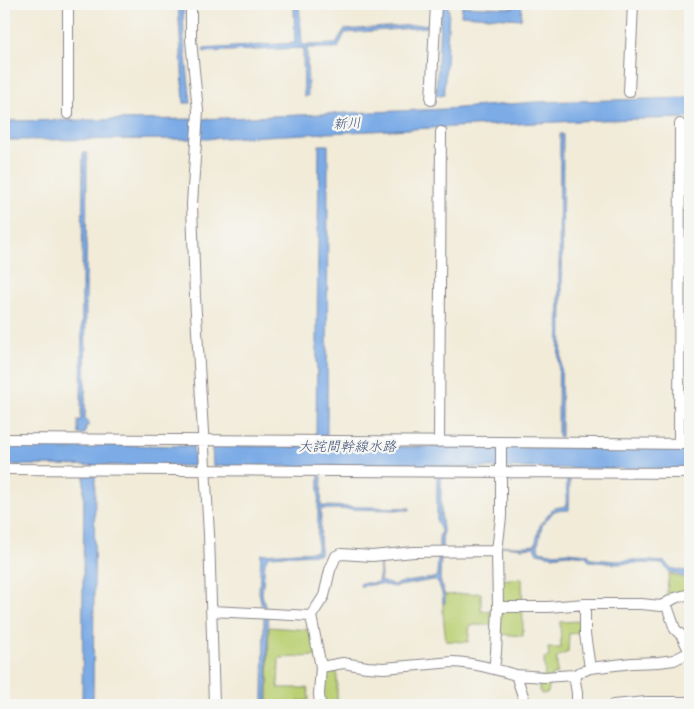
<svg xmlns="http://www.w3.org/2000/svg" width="694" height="709" viewBox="0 0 694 709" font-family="'Balsamiq Sans','Klee One',sans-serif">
<rect width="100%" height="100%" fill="#f6f6f2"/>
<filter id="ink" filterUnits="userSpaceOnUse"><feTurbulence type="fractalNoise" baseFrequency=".02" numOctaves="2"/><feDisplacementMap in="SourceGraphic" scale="10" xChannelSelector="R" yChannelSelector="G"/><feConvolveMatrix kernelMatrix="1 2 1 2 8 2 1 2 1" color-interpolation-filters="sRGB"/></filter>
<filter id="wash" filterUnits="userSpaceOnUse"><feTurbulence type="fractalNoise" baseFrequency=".0096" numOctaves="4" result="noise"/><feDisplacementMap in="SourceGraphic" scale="20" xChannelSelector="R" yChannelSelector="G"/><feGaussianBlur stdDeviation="1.12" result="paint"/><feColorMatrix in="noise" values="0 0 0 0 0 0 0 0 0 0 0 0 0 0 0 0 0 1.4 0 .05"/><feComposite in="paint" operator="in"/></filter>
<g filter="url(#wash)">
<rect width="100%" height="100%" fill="#f1ebd8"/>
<!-- green -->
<path fill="#bbd074" stroke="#6e7958" d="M 669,573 L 690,581 L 690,590 L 666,600 Z
M 522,578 L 523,636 L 500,634 L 499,580 Z
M 481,593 L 481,611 L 495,612 L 495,625 L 470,625 L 468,642 L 446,641 L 443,614 L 443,595 Z
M 582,621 L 583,632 L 569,634 L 568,652 L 557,657 L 557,674 L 551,676 L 548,693 L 541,694 L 536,677 L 545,678 L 544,658 L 549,657 L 548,648 L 561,648 L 560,622 Z
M 269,627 L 311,630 L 316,656 L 279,658 L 278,688 L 308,688 L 309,700 L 299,701 L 298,705 L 268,705 Z
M 337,671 L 337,705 L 322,705 L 322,674 Z"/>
<!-- water -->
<path fill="#7cabe6" stroke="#4f6690" d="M 178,4 L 183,4 L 184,40 L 191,103 L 184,103 Z
M 294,4 L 299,4 L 302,45 L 336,44 L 344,30 L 430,24 L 429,27 L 345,33 L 338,48 L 307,48 L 308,96 L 304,97 L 303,48 L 204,52 L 203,49 L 295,43 Z
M 514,4 L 522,4 L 521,19 L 461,15 L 462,6 L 514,8 Z
M 441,5 L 448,6 L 449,11 L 444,95 L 441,96 L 436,95 Z
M 690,98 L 690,118 L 599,120 L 202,139 L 4,140 L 4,121 L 202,119 L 446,109 L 536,102 Z
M 560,134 L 563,134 L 561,437 L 558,437 Z
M 319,145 L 328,145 L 327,436 L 316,436 Z
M 83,153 L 87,153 L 85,420 L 88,420 L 88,426 L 86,426 L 85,434 L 78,434 L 78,420 L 81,420 Z
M 4,444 L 193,446 L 195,466 L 4,465 Z
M 212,446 L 690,448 L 690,469 L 213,466 Z
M 84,475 L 95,475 L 93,705 L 82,705 Z
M 319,476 L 322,476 L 321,506 L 410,508 L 410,510 L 321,509 L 320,554 L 269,556 L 265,562 L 262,594 L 268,617 L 267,705 L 263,705 L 264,617 L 259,592 L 261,554 L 317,551 Z
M 437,477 L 441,477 L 441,514 L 443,529 L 442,548 L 439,549 L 439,538 L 441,531 L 437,521 Z
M 567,477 L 570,477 L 569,510 L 554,511 L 542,526 L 538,545 L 539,551 L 551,553 L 568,552 L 588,554 L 591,559 L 616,561 L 634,560 L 665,562 L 670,568 L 690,572 L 690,579 L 668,571 L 663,564 L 635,563 L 617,564 L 589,561 L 586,556 L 568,554 L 552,556 L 537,553 L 534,547 L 524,548 L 502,546 L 523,546 L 535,545 L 540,525 L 554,508 L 566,506 Z
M 438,557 L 441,557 L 440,579 L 445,596 L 445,603 L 443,604 L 442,593 L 438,582 L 433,580 L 394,587 L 380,584 L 360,586 L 361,583 L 374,583 L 378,582 L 380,573 L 379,560 L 383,558 C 377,568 383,571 380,581 L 393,585 L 404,582 L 433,578 L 437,576 Z"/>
</g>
<g filter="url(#ink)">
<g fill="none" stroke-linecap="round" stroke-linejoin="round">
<!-- minor casing -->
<g stroke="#8a868a" stroke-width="12">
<path id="minor" d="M 68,4 L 68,114
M 191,4 L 191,40 L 198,111 L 192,204 L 195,297 L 209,534 L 214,705
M 629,92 L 633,4
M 431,100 L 436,4
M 4,439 L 501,442 L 501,517 L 497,551 L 498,607 L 496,653 L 494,669
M 439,441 L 441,132
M 501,442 L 690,444
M 679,444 L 680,124
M 4,469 L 690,473
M 666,603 L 675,629 L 682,636 L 690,652
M 585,604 L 585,634 L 590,668
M 498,607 L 548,607 L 585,604 L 641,604 L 661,606 L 675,598 L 690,594
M 211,611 L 311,616
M 321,667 L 343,663 L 367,667 L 384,668 L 453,662 C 474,663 495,669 516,675 L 526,705
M 516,675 L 544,677 L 574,675 L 590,668 L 632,663 L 659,662 L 674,660 L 690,652
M 574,675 L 577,693 L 577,705
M 320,705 L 319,694 L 321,667 L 311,616 L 324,596 L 330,570 L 336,556 L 341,554 L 372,556 L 414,552 L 497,551
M 613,705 L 647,702 L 690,702"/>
</g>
<!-- minor -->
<use href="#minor" stroke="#fff" stroke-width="10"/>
</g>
</g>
<g text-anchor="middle" stroke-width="4.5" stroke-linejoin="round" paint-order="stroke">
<!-- water labels -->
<g font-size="14" font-style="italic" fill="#425277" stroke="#f6f6f2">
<text transform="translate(347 123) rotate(-3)" y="5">新川</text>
<text x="347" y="451">大詫間幹線水路</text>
</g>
</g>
<!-- margin -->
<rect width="694" height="709" fill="none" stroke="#f6f6f2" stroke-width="20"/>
</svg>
